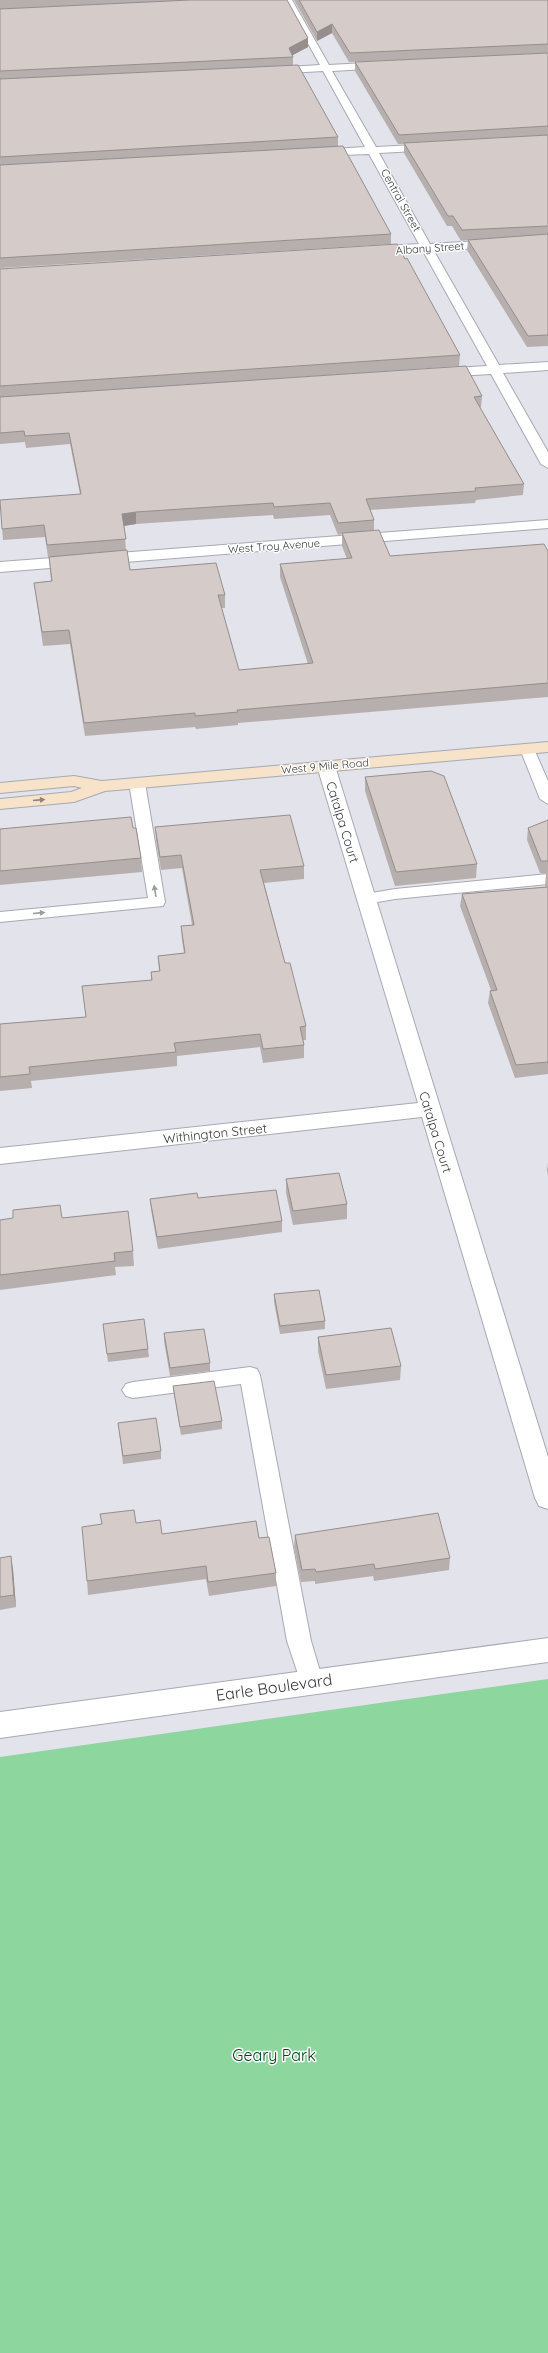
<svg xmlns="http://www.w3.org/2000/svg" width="548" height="2353" viewBox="0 0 548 2353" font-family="Quicksand,sans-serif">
<rect width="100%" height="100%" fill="#e2e3eb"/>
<!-- green -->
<path fill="#8dd79f" d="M 548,1679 L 548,2353 L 0,2353 L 0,1757 Z"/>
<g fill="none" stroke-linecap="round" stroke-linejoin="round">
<!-- service casing -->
<g stroke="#a8a9b1" stroke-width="2">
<path id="service" d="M 527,745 L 534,749 L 548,781 L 548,804 L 540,799 L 520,749 Z
M 137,778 L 145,783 L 165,902 L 163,906 L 0,922 L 0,912 L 148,898 L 129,783 Z
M 548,874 L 548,884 L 395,899 L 366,904 L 360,903 L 358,899 L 360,895 L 395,889 Z
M 250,1367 L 257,1369 L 260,1375 L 311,1641 L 323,1681 L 319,1689 L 311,1692 L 303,1689 L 287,1641 L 241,1384 L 133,1398 L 126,1396 L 122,1390 L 126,1384 L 133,1382 Z"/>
</g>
<!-- minor casing -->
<g stroke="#a8a9b1" stroke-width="2">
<path id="minor" d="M 284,0 L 292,0 L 329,65 L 384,62 L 389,65 L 384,68 L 332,71 L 376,147 L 434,144 L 439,147 L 434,150 L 379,153 L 430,244 L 548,237 L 548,243 L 434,251 L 499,365 L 548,362 L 548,370 L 503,373 L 548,452 L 548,468 L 541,464 L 491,374 L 438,377 L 431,373 L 438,369 L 487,366 L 423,251 L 370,255 L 364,251 L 370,247 L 419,244 L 369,154 L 317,156 L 312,153 L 317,150 L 365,147 L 323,71 L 271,74 L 266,71 L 271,68 L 320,65 Z
M 548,520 L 548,528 L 0,572 L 0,562 Z
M 326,761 L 332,762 L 335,766 L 548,1457 L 548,1509 L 539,1506 L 535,1498 L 422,1117 L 0,1164 L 0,1148 L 418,1103 L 317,766 L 320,762 Z
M 548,1638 L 548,1662 L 0,1738 L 0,1712 Z"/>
</g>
<!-- secondary casing -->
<g stroke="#a8a9b1" stroke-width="2">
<path id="secondary" d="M 548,742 L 548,752 L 105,791 L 74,802 L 0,809 L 0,799 L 71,792 L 82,788 L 74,786 L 0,793 L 0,783 L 74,776 L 102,781 Z"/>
</g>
<!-- service -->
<use href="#service" fill="#fff" fill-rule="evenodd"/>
<!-- minor -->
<use href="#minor" fill="#fff" fill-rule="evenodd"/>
<!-- secondary -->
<use href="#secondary" fill="#f6e3ca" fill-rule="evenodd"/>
</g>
<!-- wall -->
<path fill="#b7afad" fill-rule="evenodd" d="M 0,0 L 188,0 L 308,38 L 308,47 L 293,55 L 293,65 L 338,137 L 338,147 L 391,234 L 391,244 L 0,268 Z
M 294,0 L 548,0 L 548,346 L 527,347 L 467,250 L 468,240 L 461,241 L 452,226 L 447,226 L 404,153 L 404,144 L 398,144 L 355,71 L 355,62 L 400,60 L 349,62 L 332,33 L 317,41 Z
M 0,269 L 460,355 L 459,366 L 303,377 L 482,396 L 481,407 L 480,408 L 524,484 L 523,495 L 476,500 L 475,503 L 370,510 L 374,520 L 374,531 L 390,556 L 548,551 L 548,697 L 238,723 L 238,725 L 196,729 L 195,727 L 85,736 L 70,644 L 43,646 L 36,596 L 34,583 L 51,581 L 49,557 L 48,557 L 45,537 L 3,540 L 2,529 L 80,494 L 70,444 L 26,448 L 25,442 L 0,444 ZM 273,515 L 274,519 L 330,515 L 338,535 L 342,534 L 342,546 L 347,559 L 280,564 L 280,577 L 308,664 L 239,670 L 221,608 L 225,608 L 225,595 L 130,570 L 126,550 L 124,526 L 136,524 Z
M 365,777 L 477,864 L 476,878 L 395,886 L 365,791 Z
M 548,820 L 548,1074 L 515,1078 L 488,1003 L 490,991 L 491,990 L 460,906 L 462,894 L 545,887 L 545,886 L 546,874 L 540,873 L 527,840 L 528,828 Z
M 155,827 L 304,866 L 304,879 L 264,883 L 285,963 L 306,1026 L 306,1040 L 303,1040 L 304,1045 L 304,1058 L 263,1063 L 260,1047 L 177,1056 L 177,1066 L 31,1081 L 32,1088 L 0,1091 L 0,1024 L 86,1017 L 82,986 L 151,980 L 151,972 L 159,971 L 158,956 L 184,953 L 182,940 L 181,926 L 192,925 L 182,868 L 161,870 L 156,840 Z
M 133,828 L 141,858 L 142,872 L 0,885 L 0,829 Z
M 548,1162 L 548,1175 L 547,1171 Z
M 286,1179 L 347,1204 L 347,1219 L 293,1225 L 286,1193 Z
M 198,1198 L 282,1221 L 282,1232 L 158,1249 L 151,1210 L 150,1199 Z
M 62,1218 L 133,1251 L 134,1266 L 115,1267 L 116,1275 L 0,1290 L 0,1220 Z
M 274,1294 L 325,1321 L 325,1329 L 280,1334 L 274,1302 Z
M 103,1324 L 148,1349 L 149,1357 L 108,1362 Z
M 164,1333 L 210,1363 L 210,1371 L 170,1376 L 164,1341 Z
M 318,1337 L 401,1366 L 400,1380 L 326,1389 L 318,1351 Z
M 173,1386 L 222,1421 L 222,1429 L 181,1435 L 174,1394 Z
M 119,1430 L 161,1451 L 161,1459 L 123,1464 Z
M 136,1523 L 162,1534 L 259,1538 L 276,1573 L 276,1586 L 209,1596 L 206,1579 L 88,1595 L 87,1581 Z
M 295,1535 L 450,1558 L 449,1570 L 374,1581 L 373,1576 L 315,1584 L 315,1581 L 301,1582 L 294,1547 Z
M 0,1558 L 13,1569 L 16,1607 L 0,1610 Z"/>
<!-- shaded-wall -->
<path fill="#958e8d" d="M 332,24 L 332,33 L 317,41 L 317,32 Z
M 308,38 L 308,47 L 289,57 L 289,48 Z
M 136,512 L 136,524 L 123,526 L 122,514 Z
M 11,1556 L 13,1569 L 16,1607 L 14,1595 Z"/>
<!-- building -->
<path fill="#d5cbc9" stroke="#958e8d" d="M 190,0 L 287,0 L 308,38 L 289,48 L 293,57 L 0,71 L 0,9 Z
M 299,0 L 548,0 L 548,44 L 350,53 L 332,24 L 317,32 Z
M 548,53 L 548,126 L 399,135 L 355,62 Z
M 298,65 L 338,137 L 0,157 L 0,79 Z
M 548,135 L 548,226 L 462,230 L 453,216 L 448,216 L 404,143 Z
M 343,146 L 391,234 L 0,258 L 0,165 Z
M 548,234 L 548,335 L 528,336 L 468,240 Z
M 397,244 L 405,259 L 407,258 L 460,355 L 0,386 L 0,269 Z
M 466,366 L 482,396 L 474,397 L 524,484 L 475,488 L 476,491 L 366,499 L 374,520 L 338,523 L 330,503 L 274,507 L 273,503 L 136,512 L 122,514 L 126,539 L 47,545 L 44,525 L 2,529 L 0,500 L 81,494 L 69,433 L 25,436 L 24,431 L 0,433 L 0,397 Z
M 379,530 L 390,556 L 544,544 L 548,551 L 548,683 L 237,710 L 238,712 L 195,716 L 195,713 L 84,723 L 69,630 L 42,632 L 34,583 L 52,581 L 49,557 L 127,550 L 130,570 L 216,563 L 225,595 L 218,595 L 239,670 L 313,663 L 280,564 L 352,558 L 342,533 Z
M 431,771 L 444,776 L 477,864 L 396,872 L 365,777 Z
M 290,815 L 304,866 L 260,870 L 285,963 L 290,963 L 306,1026 L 300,1027 L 304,1045 L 263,1049 L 260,1034 L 174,1043 L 176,1052 L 29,1067 L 30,1074 L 0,1077 L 0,1024 L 86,1017 L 82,986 L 152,980 L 151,972 L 160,971 L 158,956 L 185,953 L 181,926 L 194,925 L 181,855 L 160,857 L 155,827 Z
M 131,817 L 133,828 L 136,828 L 141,858 L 0,871 L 0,829 Z
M 548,820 L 548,861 L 541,861 L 528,828 Z
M 548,887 L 548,1062 L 516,1065 L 490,991 L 497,990 L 462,894 Z
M 339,1173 L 347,1204 L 293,1211 L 286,1179 Z
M 276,1190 L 282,1221 L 157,1237 L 150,1199 L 197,1193 L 198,1198 Z
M 60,1205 L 62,1218 L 128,1211 L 133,1251 L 114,1253 L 115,1261 L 0,1275 L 0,1220 L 13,1218 L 13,1210 Z
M 319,1290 L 325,1321 L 280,1326 L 274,1294 Z
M 144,1319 L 148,1349 L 107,1354 L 103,1324 Z
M 391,1328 L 401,1366 L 326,1375 L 318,1337 Z
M 204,1329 L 210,1363 L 170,1368 L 164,1333 Z
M 214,1381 L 222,1421 L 180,1427 L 173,1386 Z
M 156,1418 L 161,1451 L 123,1456 L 118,1423 Z
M 134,1510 L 136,1523 L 160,1520 L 162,1534 L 256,1521 L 259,1538 L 269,1537 L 276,1573 L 208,1582 L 206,1566 L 87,1581 L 82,1527 L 102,1524 L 100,1514 Z
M 438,1513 L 450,1558 L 375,1569 L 374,1564 L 316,1572 L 315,1569 L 302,1570 L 295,1535 Z
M 11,1556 L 14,1595 L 0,1597 L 0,1558 Z"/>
<!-- one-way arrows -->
<defs><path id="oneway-solid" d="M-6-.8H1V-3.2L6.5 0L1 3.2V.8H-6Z"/></defs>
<use fill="#8d857b" href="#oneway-solid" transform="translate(39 800) rotate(-5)"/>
<g fill="#9b9c9d">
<use href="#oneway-solid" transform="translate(155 891) rotate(-99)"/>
<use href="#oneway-solid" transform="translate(39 913) rotate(-5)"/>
</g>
<g text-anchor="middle" stroke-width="3" stroke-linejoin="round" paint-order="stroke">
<!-- far-street labels -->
<g font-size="11" fill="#37383b" stroke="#fff">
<text transform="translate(401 200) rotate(61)" y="4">Central Street</text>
<text transform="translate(430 248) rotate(-4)" y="4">Albany Street</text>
<text transform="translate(274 546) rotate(-4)" y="4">West Troy Avenue</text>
<text transform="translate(325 766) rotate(-5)" y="4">West 9 Mile Road</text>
</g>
<!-- street labels -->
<g font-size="13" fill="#37383b" stroke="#fff">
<text transform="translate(343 822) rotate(73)" y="5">Catalpa Court</text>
<text transform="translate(436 1132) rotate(73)" y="5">Catalpa Court</text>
<text transform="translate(215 1133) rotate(-6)" y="5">Withington Street</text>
</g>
<!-- near-street labels -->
<g font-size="16" fill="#37383b" stroke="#fff">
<text transform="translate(274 1687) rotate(-8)" y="6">Earle Boulevard</text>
</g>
<!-- near-park labels -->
<g font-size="16" fill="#00431b" stroke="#fff">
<text x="274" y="2061">Geary Park</text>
</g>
</g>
</svg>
